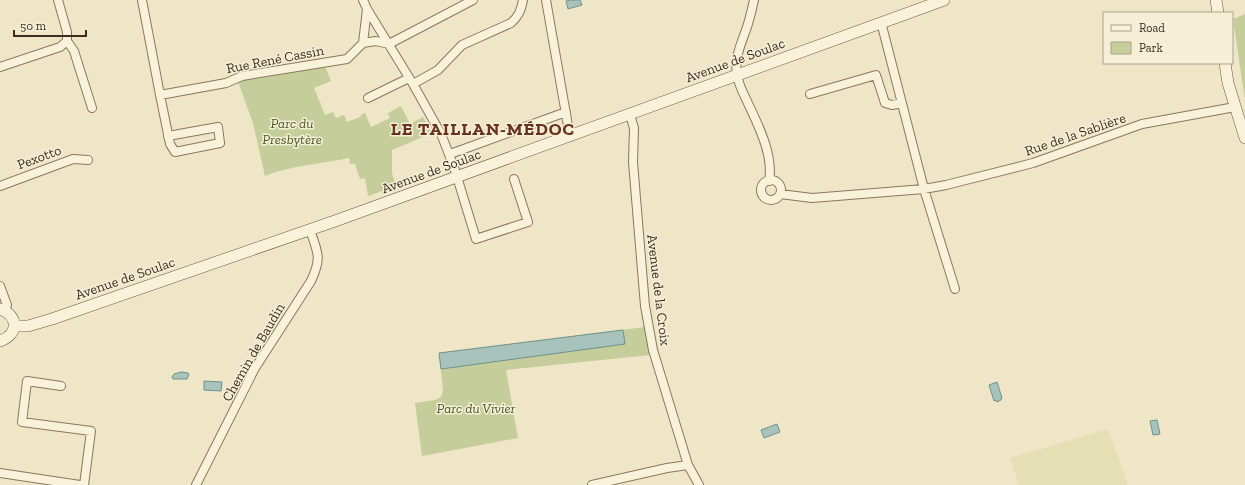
<svg xmlns="http://www.w3.org/2000/svg" width="1245" height="485" viewBox="0 0 1245 485" font-family="'Zilla Slab',serif">
<rect width="100%" height="100%" fill="#efe5c7"/>
<!-- farmland -->
<path fill="#e5dfb4" d="M 1108,429 L 1128,485 L 1019,485 L 1010,458 Z"/>
<!-- green -->
<path fill="#c5cd9a" d="M 1245,14 L 1245,100 L 1233,19 Z
M 325,66 L 331,81 L 314,88 L 325,115 L 333,112 L 336,118 L 344,115 L 347,122 L 360,117 L 362,114 L 365,113 L 371,127 L 390,118 L 388,113 L 401,106 L 410,124 L 423,117 L 432,133 L 392,150 L 392,173 L 396,186 L 368,196 L 365,178 L 360,179 L 355,164 L 350,164 L 349,158 C 321,164 292,165 265,176 L 253,123 L 237,79 Z
M 645,327 L 650,355 L 506,370 L 518,438 L 422,456 L 415,403 L 435,400 L 441,397 L 443,391 L 439,353 Z"/>
<!-- water -->
<path fill="#a8c3bc" stroke="#6e928b" d="M 570,0 L 580,0 L 582,5 L 568,9 L 566,1 Z
M 623,330 L 625,344 L 441,369 L 439,353 Z
M 181,372 L 188,373 L 189,374 L 187,379 L 173,379 L 172,377 L 174,374 Z
M 204,381 L 222,382 L 221,391 L 204,390 Z
M 997,382 L 1002,398 L 1001,399 L 1001,400 L 997,402 L 996,400 L 994,401 L 989,385 Z
M 1157,420 L 1160,434 L 1153,435 L 1150,421 Z
M 777,424 L 780,432 L 764,438 L 761,430 Z"/>
<g fill="none" stroke-linecap="round" stroke-linejoin="round">
<!-- minor casing -->
<g stroke="#8b775c" stroke-width="10">
<path id="minor" d="M 58,0 L 67,32 L 67,41
M 142,0 L 160,95 L 226,83 L 242,76 L 347,59 L 363,43 L 376,41 L 389,44 L 473,0
M 363,0 L 367,9 L 413,84 L 441,134 L 454,167 L 476,239 L 528,222 L 514,179
M 546,0 L 570,137
M 754,0 C 752,9 750,18 747,27 C 742,42 734,57 737,74 C 738,83 742,91 746,99 C 757,123 774,154 769,181
M 881,22 L 924,189 L 955,289
M 67,41 L 74,51 L 92,108
M 363,43 L 367,9
M 0,67 L 60,47 L 67,41
M 413,84 L 438,70 L 462,45 L 511,23 C 519,16 521,10 523,0
M 810,94 L 876,75 L 885,103 L 892,105 L 902,103
M 160,95 L 170,144 L 175,152 L 220,143 L 218,127 L 168,136
M 368,98 L 409,78
M 630,115 L 634,128 L 633,162 L 645,306 L 653,350 L 688,465 L 699,485
M 450,154 L 566,112
M761 190a10 10 0 1 1 20 0a10 10 0 1 1-20 0Z
M 0,186 L 73,159 L 88,160
M 780,194 L 812,198 L 924,189 L 946,185 L 1033,163 L 1142,124 L 1235,107
M 0,286 L 7,305 L 5,311
M 61,386 L 27,381 L 22,422 L 91,431 L 84,485
M 0,473 L 80,485
M 196,485 L 255,368 L 311,281 C 322,258 318,253 310,230
M 592,485 L 667,468 L 688,465"/>
</g>
<!-- secondary casing -->
<g stroke="#6d583f" stroke-width="12">
<path id="secondary" d="M 1216,0 L 1218,13
M 1225,63 L 1228,83 L 1245,138
M 0,309 C 19,316 19,334 0,341
M 15,326 L 28,326 L 52,319 L 335,221 L 944,0"/>
</g>
<!-- minor -->
<use href="#minor" stroke="#f9f2db" stroke-width="8"/>
<!-- secondary -->
<use href="#secondary" stroke="#f9f2db" stroke-width="11"/>
</g>
<g text-anchor="middle" stroke-width="3" stroke-linejoin="round" paint-order="stroke">
<!-- street labels -->
<g font-size="14" fill="#3b2e20" stroke="#f6efd7">
<text transform="translate(275 59) rotate(-11)" y="5">Rue René Cassin</text>
<text transform="translate(735 60) rotate(-20)" y="5">Avenue de Soulac</text>
<text transform="translate(1075 134) rotate(-19)" y="5">Rue de la Sablière</text>
<text transform="translate(39 157) rotate(-20)" y="5">Pexotto</text>
<text transform="translate(431 171) rotate(-20)" y="5">Avenue de Soulac</text>
<text transform="translate(125 278) rotate(-19)" y="5">Avenue de Soulac</text>
<text transform="translate(659 290) rotate(83)" y="5">Avenue de la Croix</text>
<text transform="translate(253 352) rotate(-60)" y="5">Chemin de Baudin</text>
</g>
<!-- park labels -->
<g font-size="14" font-style="italic" fill="#495826" stroke="#f6efd7">
<text x="292" y="128">Parc du<tspan x="292" dy="16">Presbytère</tspan></text>
<text x="476" y="413">Parc du Vivier</text>
</g>
<!-- district labels -->
<g font-size="18" font-weight="bold" letter-spacing="1" fill="#68321f" stroke="#f6efd7">
<text x="483" y="135">LE TAILLAN-MÉDOC</text>
</g>
</g>
<!-- legend -->
<rect x="1103" y="12" width="130" height="52" fill="#f6efd7" stroke="#aba28e"/>
<rect x="1111" y="25" width="20" height="6" fill="#f9f2db" stroke="#aba28e"/>
<text x="1139" y="32" font-size="12" fill="#3b2e20">Road</text>
<rect x="1111" y="42" width="20" height="12" fill="#c5cd9a" stroke="#aba28e"/>
<text x="1139" y="52" font-size="12" fill="#3b2e20">Park</text>
<!-- scale -->
<path d="M14 30v6h72v-6" fill="none" stroke="#3b2e20" stroke-width="2"/>
<text x="20" y="30" font-size="12" fill="#3b2e20" stroke="#f6efd7" stroke-width="3" paint-order="stroke">50 m</text>
</svg>
